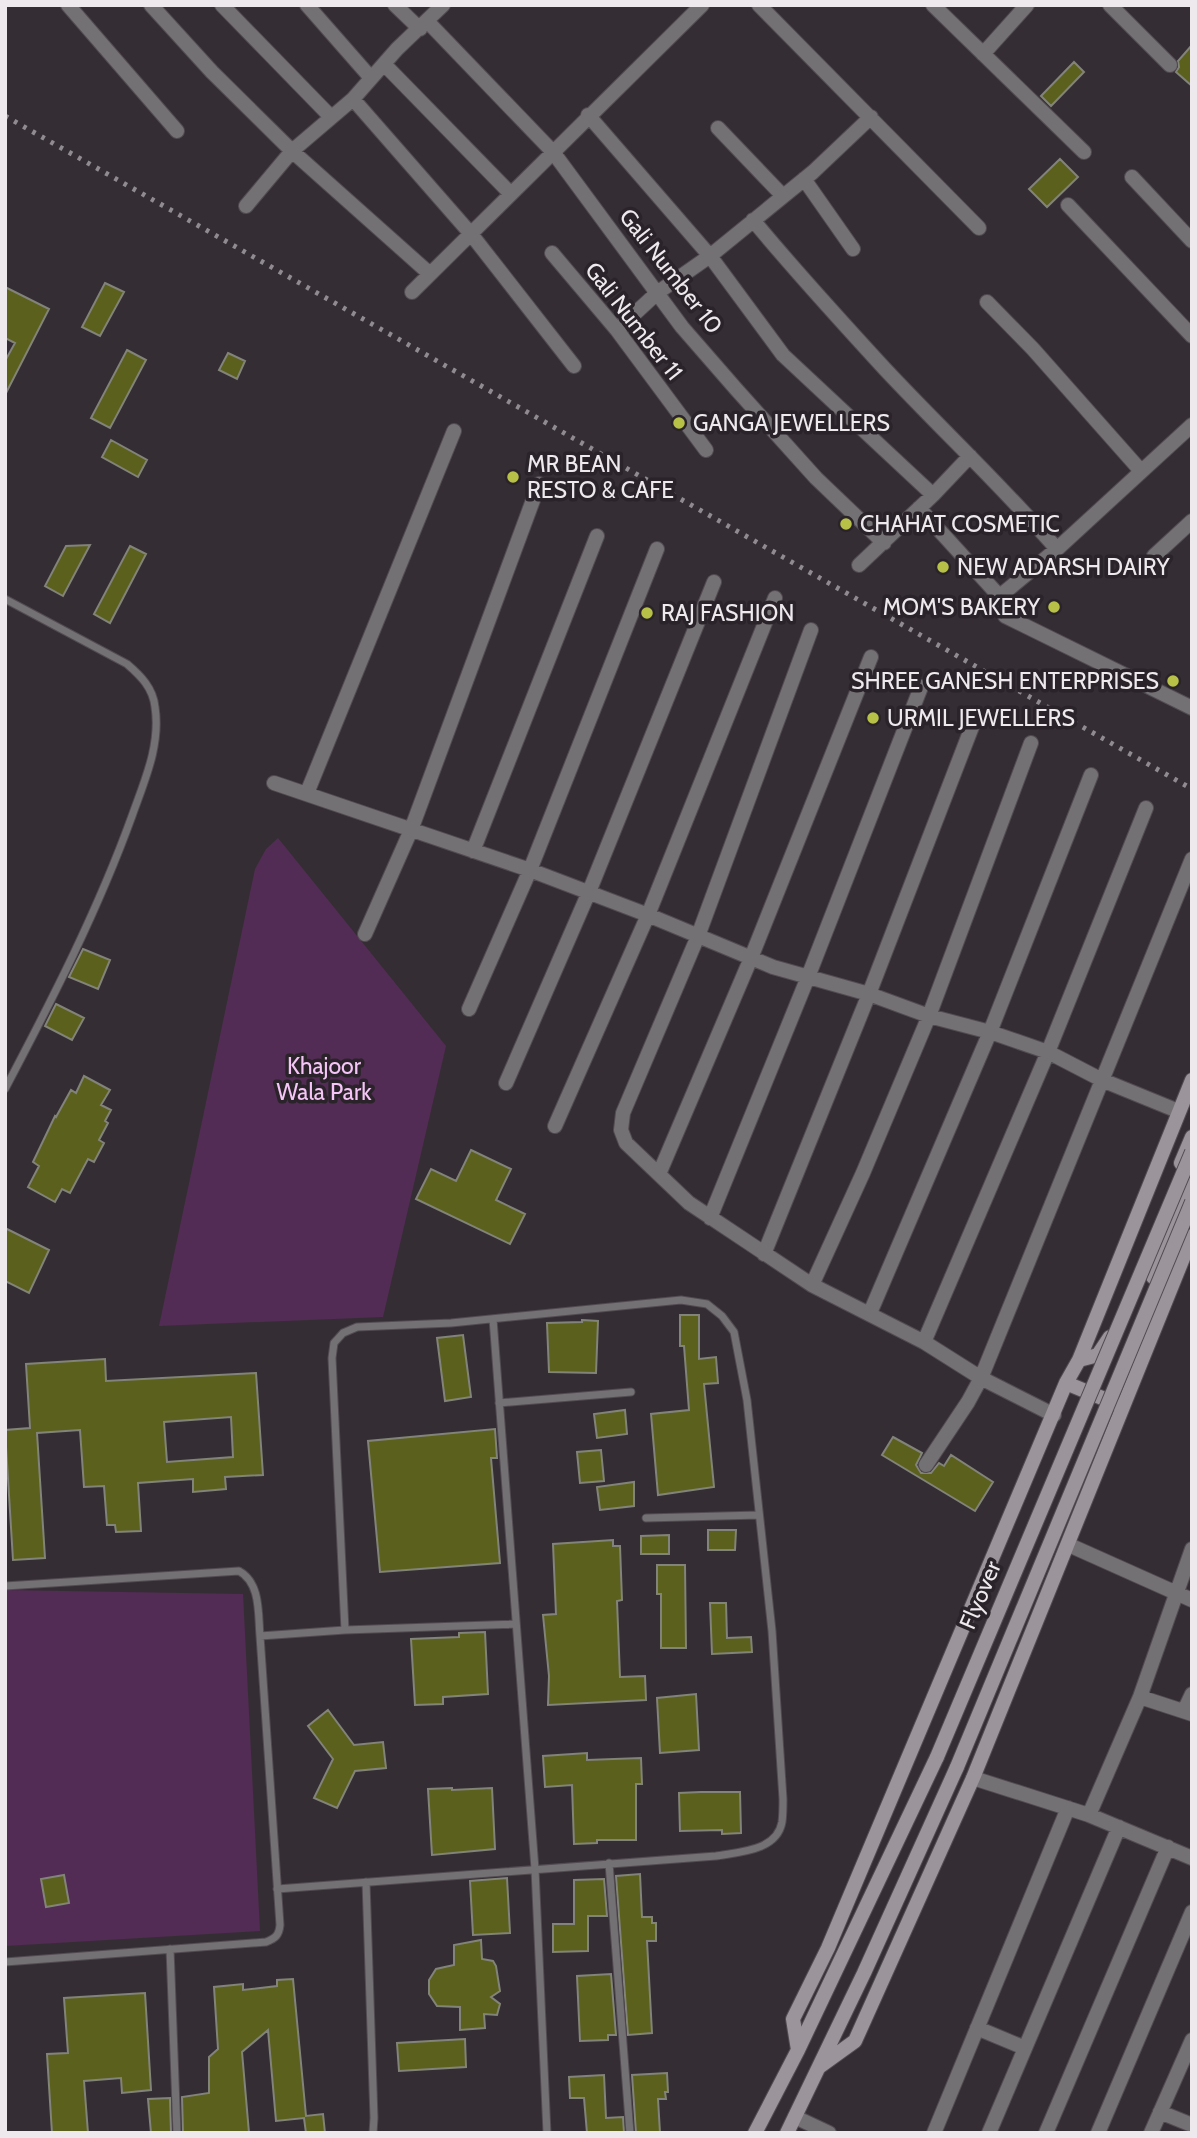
<svg xmlns="http://www.w3.org/2000/svg" width="1197" height="2138" viewBox="0 0 1197 2138" font-family="Cabin,sans-serif">
<rect width="100%" height="100%" fill="#342e34"/>
<!-- green -->
<path fill="#522c54" d="M 278,838 L 446,1046 L 383,1317 L 159,1326 L 255,869 L 266,849 Z
M 5,1590 L 243,1594 L 260,1931 L 5,1946 Z"/>
<!-- building -->
<path fill="#5b601d" stroke="#828379" stroke-width="2" fill-rule="evenodd" d="M 1192,45 L 1192,86 L 1176,72 L 1179,67 L 1178,61 Z
M 1074,62 L 1084,72 L 1051,106 L 1041,96 Z
M 1060,159 L 1078,177 L 1047,207 L 1029,189 Z
M 105,283 L 124,292 L 100,336 L 82,327 Z
M 5,287 L 49,309 L 5,395 L 5,361 L 15,343 L 5,338 Z
M 127,350 L 146,360 L 110,428 L 91,418 Z
M 228,353 L 245,361 L 237,379 L 219,370 Z
M 111,440 L 147,460 L 138,477 L 102,457 Z
M 90,545 L 63,596 L 45,586 L 66,546 Z
M 130,546 L 146,554 L 110,623 L 94,614 Z
M 83,949 L 110,960 L 98,989 L 69,977 Z
M 56,1004 L 84,1018 L 72,1040 L 45,1026 Z
M 84,1076 L 110,1090 L 101,1105 L 111,1110 L 105,1121 L 108,1123 L 99,1140 L 104,1143 L 94,1162 L 88,1159 L 70,1193 L 62,1189 L 55,1202 L 28,1187 L 39,1166 L 33,1162 L 55,1116 L 56,1117 L 71,1090 L 76,1093 Z
M 471,1150 L 511,1169 L 496,1200 L 525,1214 L 510,1244 L 416,1199 L 431,1169 L 456,1181 Z
M 5,1228 L 49,1250 L 29,1293 L 5,1281 Z
M 680,1315 L 699,1315 L 699,1359 L 716,1357 L 718,1383 L 704,1384 L 714,1487 L 658,1495 L 651,1414 L 689,1410 L 684,1346 L 680,1346 Z
M 582,1320 L 598,1321 L 596,1373 L 549,1372 L 547,1323 L 582,1322 Z
M 463,1335 L 471,1397 L 445,1401 L 437,1338 Z
M 105,1359 L 106,1381 L 256,1373 L 263,1475 L 225,1477 L 226,1489 L 193,1492 L 193,1479 L 138,1483 L 141,1531 L 116,1532 L 115,1525 L 107,1525 L 104,1486 L 84,1487 L 80,1430 L 37,1433 L 45,1558 L 13,1560 L 5,1430 L 30,1428 L 26,1364 ZM 231,1417 L 233,1457 L 167,1462 L 164,1422 Z
M 625,1410 L 627,1434 L 597,1438 L 594,1414 Z
M 495,1429 L 497,1458 L 491,1458 L 500,1563 L 380,1572 L 368,1441 Z
M 893,1437 L 922,1453 L 916,1465 L 921,1473 L 931,1473 L 939,1463 L 944,1466 L 951,1455 L 993,1482 L 975,1511 L 882,1455 Z
M 601,1450 L 604,1481 L 580,1483 L 577,1452 Z
M 634,1482 L 634,1506 L 600,1510 L 597,1487 Z
M 708,1530 L 736,1530 L 735,1550 L 708,1550 Z
M 669,1535 L 669,1554 L 641,1554 L 641,1536 Z
M 613,1540 L 613,1546 L 620,1546 L 622,1600 L 617,1601 L 620,1677 L 645,1676 L 646,1700 L 548,1705 L 549,1676 L 543,1615 L 556,1614 L 553,1544 Z
M 657,1565 L 685,1565 L 686,1648 L 661,1648 L 661,1594 L 657,1594 Z
M 710,1603 L 726,1603 L 727,1638 L 751,1637 L 752,1652 L 712,1654 Z
M 485,1632 L 488,1694 L 443,1697 L 443,1704 L 415,1705 L 411,1639 L 459,1637 L 459,1633 Z
M 696,1694 L 699,1750 L 660,1753 L 657,1698 Z
M 328,1710 L 354,1745 L 383,1742 L 386,1768 L 355,1771 L 337,1808 L 314,1798 L 333,1759 L 308,1726 Z
M 587,1753 L 587,1760 L 641,1758 L 642,1784 L 636,1784 L 636,1840 L 597,1840 L 597,1843 L 574,1844 L 572,1785 L 545,1787 L 543,1756 Z
M 452,1788 L 452,1790 L 492,1788 L 495,1849 L 432,1855 L 428,1789 Z
M 701,1792 L 740,1792 L 741,1833 L 722,1834 L 722,1830 L 680,1831 L 679,1793 Z
M 640,1874 L 642,1917 L 652,1917 L 652,1923 L 656,1923 L 656,1941 L 647,1941 L 652,2033 L 628,2035 L 616,1876 Z
M 64,1875 L 69,1903 L 46,1907 L 41,1879 Z
M 507,1878 L 510,1933 L 473,1935 L 470,1881 Z
M 604,1879 L 607,1916 L 588,1916 L 588,1951 L 553,1952 L 553,1924 L 574,1924 L 574,1880 Z
M 481,1940 L 482,1959 L 493,1961 L 496,1966 L 500,1991 L 491,1997 L 500,2004 L 497,2015 L 484,2014 L 485,2028 L 460,2030 L 460,2007 L 437,2006 L 429,1994 L 429,1980 L 436,1969 L 454,1965 L 454,1945 Z
M 611,1974 L 616,2035 L 608,2035 L 608,2040 L 580,2041 L 577,1976 Z
M 293,1979 L 306,2116 L 323,2114 L 325,2133 L 306,2133 L 304,2118 L 276,2121 L 268,2030 L 242,2052 L 249,2133 L 183,2133 L 182,2097 L 209,2093 L 209,2057 L 218,2049 L 214,1987 L 243,1984 L 243,1990 L 277,1986 L 277,1980 Z
M 145,1993 L 151,2090 L 122,2093 L 121,2078 L 84,2081 L 88,2133 L 52,2133 L 47,2054 L 68,2053 L 64,1998 Z
M 465,2039 L 466,2067 L 399,2071 L 397,2043 Z
M 667,2073 L 668,2092 L 665,2092 L 666,2099 L 658,2099 L 660,2133 L 636,2133 L 632,2075 Z
M 604,2075 L 606,2118 L 623,2117 L 624,2133 L 587,2133 L 584,2098 L 570,2098 L 569,2077 Z
M 170,2098 L 171,2133 L 151,2133 L 148,2099 Z"/>
<g fill="none" stroke-linecap="round" stroke-linejoin="round">
<!-- lane casing -->
<g stroke="#524c52" stroke-width="9">
<path id="lane" d="M 5,599 L 127,664 C 141,676 153,688 155,707 C 161,745 144,782 132,816 C 98,910 52,1000 5,1089
M 493,1319 L 535,1869 L 547,2133
M 499,1403 L 631,1392
M 646,1518 L 759,1515
M 5,1586 L 239,1571 C 261,1583 258,1614 260,1636
M 609,1863 L 630,2133
M 366,1882 L 374,2118 L 373,2133
M 277,1889 L 716,1856 C 739,1852 777,1851 782,1822 C 783,1815 783,1807 783,1799 L 772,1631 L 747,1400 L 734,1332 L 722,1316 L 707,1304 L 681,1300 L 451,1323 L 357,1327 L 343,1333 L 334,1343 L 332,1358 L 345,1630
M 170,1949 L 177,2133
M 5,1962 L 266,1942 C 276,1938 279,1935 280,1925 L 260,1636 L 345,1630 L 516,1624"/>
</g>
<!-- street casing -->
<g stroke="#524c52" stroke-width="16">
<path id="street" d="M 68,5 L 177,131
M 151,5 L 212,72 L 292,151 L 430,274
M 222,5 L 331,117
M 307,5 L 371,78
M 395,5 L 420,29
M 759,5 L 979,228
M 933,5 L 1084,152
M 1110,5 L 1170,65
M 428,22 L 553,152 L 682,327 L 736,389 L 816,478 L 884,543
M 983,54 L 1027,5
M 384,64 L 511,194
M 353,99 L 471,234 L 574,366
M 588,115 L 710,256 L 783,355 L 933,495
M 718,128 L 783,196
M 1132,177 L 1192,241
M 804,179 L 853,249
M 1068,205 L 1192,336
M 246,206 L 292,151 L 353,99 L 397,49 L 443,5
M 753,220 C 795,271 839,319 884,368 C 941,429 1002,486 1057,549
M 552,253 L 617,330 L 706,450
M 412,292 L 702,5
M 987,302 L 1033,349 L 1141,471
M 617,330 L 657,293 L 710,256 L 813,172 L 871,117
M 1192,425 L 1057,549 L 1006,591 L 999,606 L 1005,616 L 1192,708
M 919,508 L 1001,598
M 1154,556 L 1192,521
M 859,565 L 933,495 L 970,456
M 811,630 L 698,936 L 623,1113 L 621,1130 L 626,1143 L 689,1203 L 812,1285 L 924,1342 L 981,1378 L 1054,1415
M 274,783 L 530,870 L 648,915 L 773,967 L 869,994 L 929,1016 L 990,1032 L 1048,1052 L 1102,1080 L 1178,1111
M 307,793 L 454,431
M 473,851 L 597,536
M 365,934 L 411,830 L 539,484
M 469,1009 L 530,870 L 657,549
M 506,1083 L 589,892 L 714,582
M 555,1126 L 648,915 L 775,598
M 659,1174 L 751,958 L 871,657
M 710,1218 L 808,977 L 921,687
M 764,1254 L 869,994 L 975,719
M 812,1285 L 863,1173 L 929,1016 L 1031,743
M 870,1313 L 990,1032 L 1091,775
M 924,1342 L 1048,1052 L 1146,808
M 926,1465 L 968,1402 L 981,1378 L 1192,859
M 1069,1545 L 1192,1600
M 1140,1697 L 1192,1714
M 1184,1711 L 1192,1694
M 973,1778 L 1089,1815 L 1192,1858
M 1089,1815 L 1140,1697 L 1192,1549
M 977,2028 L 1025,2048
M 1160,2112 L 1192,2125
M 795,2117 L 829,2133
M 934,2133 L 1068,1808
M 989,2133 L 1119,1827
M 1046,2133 L 1168,1847
M 1098,2133 L 1192,1912
M 1151,2133 L 1192,2040"/>
</g>
<!-- secondary casing -->
<g stroke="#524c52" stroke-width="16">
<path id="secondary" d="M 1181,1163 L 1192,1137
M 1153,1277 L 1192,1181
M 1079,1360 L 1098,1355 L 1110,1337
M 1066,1383 L 1119,1405
M 798,2050 L 793,2019 L 828,1948 L 1066,1383 L 1079,1360 L 1192,1080
M 819,2067 L 855,2041 L 973,1778 L 1192,1236
M 755,2133 L 798,2050 L 937,1757
M 787,2133 L 864,1973 L 957,1767"/>
</g>
<!-- lane -->
<use href="#lane" stroke="#747174" stroke-width="7"/>
<!-- street -->
<use href="#street" stroke="#747174" stroke-width="14"/>
<!-- secondary -->
<use href="#secondary" stroke="#9b959b" stroke-width="14"/>
<!-- rail -->
<path stroke="#908b90" stroke-width="5" stroke-dasharray="3.5 7" stroke-linecap="butt" d="M 5,116 L 1192,789"/>
<!-- secondary-bridge casing -->
<g stroke="#524c52" stroke-width="16" stroke-linecap="butt">
<path id="secondary-bridge" d="M 937,1757 L 1192,1152
M 957,1767 L 1192,1202"/>
</g>
<!-- secondary-bridge -->
<use href="#secondary-bridge" stroke="#9b959b" stroke-width="14"/>
</g>
<!-- markers -->
<g fill="#b7c148" stroke="#2a242a" stroke-width="2.5">
<circle cx="679" cy="423" r="7"/>
<circle cx="513" cy="477" r="7"/>
<circle cx="846" cy="524" r="7"/>
<circle cx="943" cy="567" r="7"/>
<circle cx="1054" cy="607" r="7"/>
<circle cx="647" cy="613" r="7"/>
<circle cx="1173" cy="681" r="7"/>
<circle cx="873" cy="718" r="7"/>
</g>
<g text-anchor="middle" stroke-width="7" stroke-linejoin="round" paint-order="stroke">
<!-- street labels -->
<g font-size="23" fill="#ede9ed" stroke="#2a242a">
<text transform="translate(671 271) rotate(52)" y="8">Gali Number 10</text>
<text transform="translate(634 321) rotate(52)" y="8">Gali Number 11</text>
<text transform="translate(980 1595) rotate(-67)" y="8">Flyover</text>
</g>
<!-- poi labels -->
<g font-size="23" fill="#ede9ed" stroke="#2a242a" text-anchor="start">
<text x="693" y="431">GANGA JEWELLERS</text>
<text x="527" y="472">MR BEAN<tspan x="527" dy="26">RESTO &amp; CAFE</tspan></text>
<text x="860" y="532">CHAHAT COSMETIC</text>
<text x="957" y="575">NEW ADARSH DAIRY</text>
<text x="1040" y="615" text-anchor="end">MOM'S BAKERY</text>
<text x="661" y="621">RAJ FASHION</text>
<text x="1159" y="689" text-anchor="end">SHREE GANESH ENTERPRISES</text>
<text x="887" y="726">URMIL JEWELLERS</text>
</g>
<!-- park labels -->
<g font-size="23" fill="#f6c5f7" stroke="#2a242a">
<text x="324" y="1074">Khajoor<tspan x="324" dy="26">Wala Park</tspan></text>
</g>
</g>
<!-- border -->
<rect width="1197" height="2138" fill="none" stroke="#ede9ed" stroke-width="14"/>
</svg>
